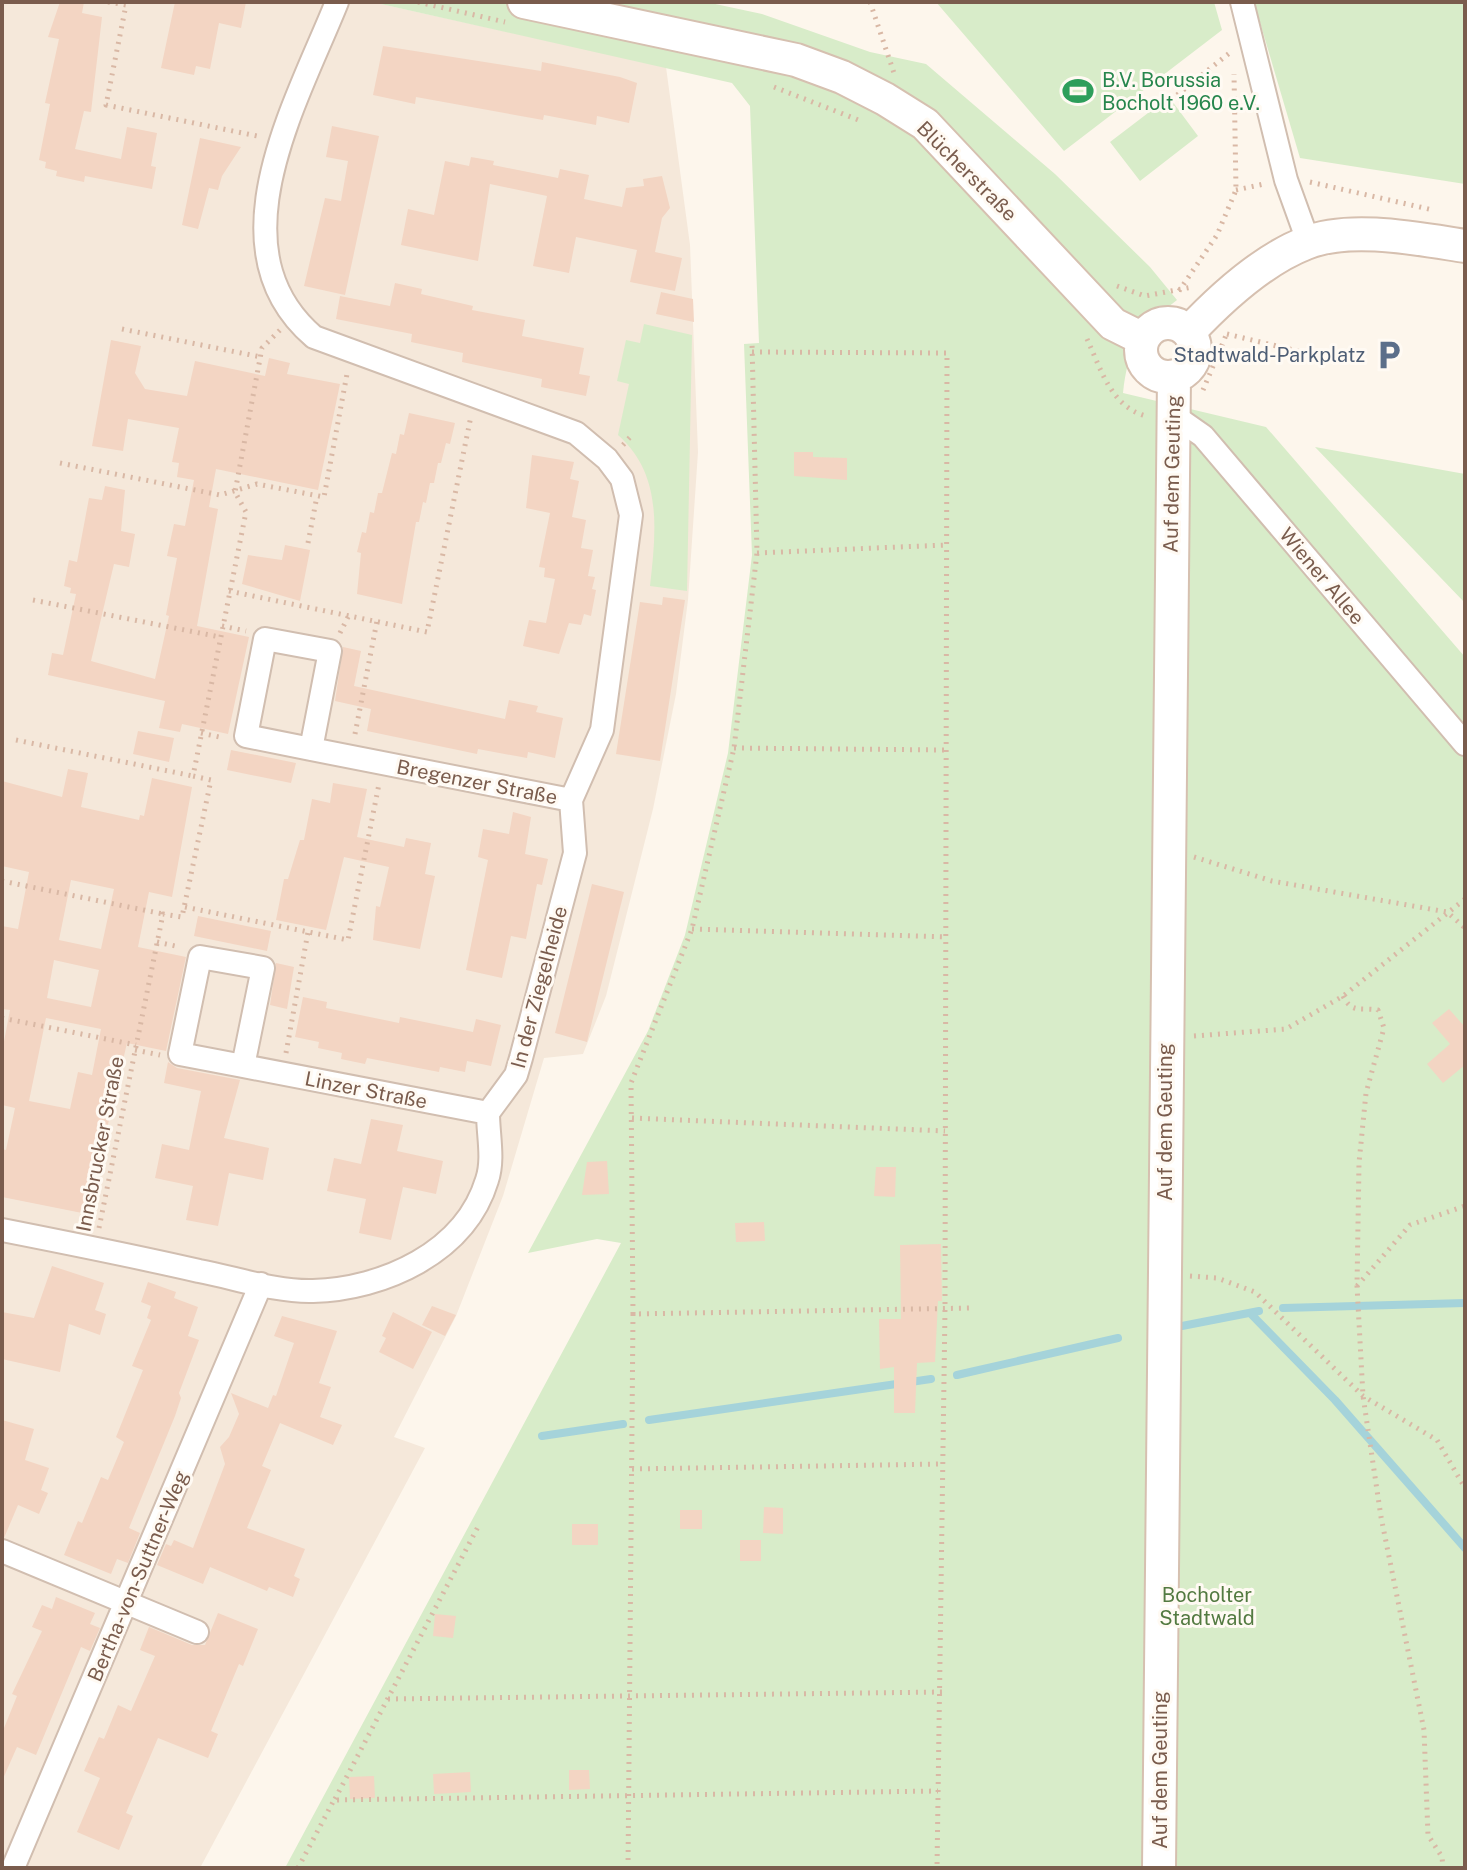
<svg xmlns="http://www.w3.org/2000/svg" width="1467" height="1870" viewBox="0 0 1467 1870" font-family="'Public Sans',sans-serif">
<rect width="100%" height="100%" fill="#fdf6ec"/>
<!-- residential -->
<path fill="#f5e8da" d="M 2,2 L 372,2 L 666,67 L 690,245 L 698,452 L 688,600 L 676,694 L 653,809 L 606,996 L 583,1054 L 544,1058 L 503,1196 L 456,1316 L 394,1437 L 425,1448 L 200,1868 L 2,1868 Z"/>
<!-- green -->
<path fill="#d8ecc9" d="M 372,2 L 706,2 L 762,14 L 870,52 L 926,64 L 1055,174 L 1150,267 L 1177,300 C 1140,328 1128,347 1123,393 L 1266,427 L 1465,657 L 1465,1868 L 285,1868 L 621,1243 L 597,1239 L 528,1253 L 648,1031 L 685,935 L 728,753 L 752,555 L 744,344 L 759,343 L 750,106 L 732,83 Z
M 936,2 L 1214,2 L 1222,30 L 1064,151 Z
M 1254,2 L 1465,2 L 1465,184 L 1300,158 Z
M 1169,97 L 1198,136 L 1140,181 L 1110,142 Z
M 644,324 L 692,335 L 687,591 L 650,586 C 656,531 663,475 618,435 L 629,384 L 617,381 L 626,340 L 640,343 Z
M 1315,447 L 1465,474 L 1465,603 Z"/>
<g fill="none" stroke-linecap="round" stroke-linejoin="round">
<!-- stream -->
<path stroke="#a5d3da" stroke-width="8" d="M 1283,1308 L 1465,1303
M 1250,1313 L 1335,1400 L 1465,1548
M 1182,1326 L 1259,1311
M 957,1375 L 1118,1338
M 649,1420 L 931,1379
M 542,1436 L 623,1424"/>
</g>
<!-- building -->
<path fill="#f3d5c3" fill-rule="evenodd" d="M 60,2 L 84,2 L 82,13 L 102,17 L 91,112 L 84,111 L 75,149 L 121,159 L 127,127 L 157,133 L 151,166 L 156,167 L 152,189 L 85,176 L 84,182 L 56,176 L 57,171 L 45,168 L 46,162 L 39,160 L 50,104 L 45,103 L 59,39 L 48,37 Z
M 175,2 L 246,2 L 241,28 L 219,23 L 210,69 L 196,66 L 194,75 L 161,68 Z
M 383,46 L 541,71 L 542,62 L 620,77 L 637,83 L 629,123 L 597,116 L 596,125 L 544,115 L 543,120 L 416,97 L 415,104 L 373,95 Z
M 332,126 L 379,136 L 345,295 L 304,286 L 325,198 L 341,201 L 348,161 L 326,157 Z
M 200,138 L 241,147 L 222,176 L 218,190 L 209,188 L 198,229 L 182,225 Z
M 471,157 L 494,161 L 493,165 L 558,178 L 560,169 L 589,175 L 584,199 L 622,207 L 626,188 L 644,186 L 643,179 L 662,176 L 670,208 L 662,218 L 655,252 L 682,258 L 675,291 L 630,282 L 637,250 L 576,237 L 569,273 L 533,266 L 547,196 L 490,184 L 478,261 L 401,245 L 408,209 L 434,215 L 445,161 L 469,166 Z
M 395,283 L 422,289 L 421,294 L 473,306 L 472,310 L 525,320 L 522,336 L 584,348 L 579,374 L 590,376 L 586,396 L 541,387 L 542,379 L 462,362 L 463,353 L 411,342 L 412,334 L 336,319 L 340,296 L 390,306 Z
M 661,292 L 693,299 L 694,322 L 656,314 Z
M 111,340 L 141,346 L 135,373 L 145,389 L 187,396 L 195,361 L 265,376 L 269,358 L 290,363 L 287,374 L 340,384 L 318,490 L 216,469 L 209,507 L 218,509 L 197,626 L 249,637 L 228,734 L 182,724 L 180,732 L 159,728 L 165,701 L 48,675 L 52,653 L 63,655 L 76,594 L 70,593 L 71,588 L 64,586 L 69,560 L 77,562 L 89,498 L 102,500 L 105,486 L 125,490 L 121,531 L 135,534 L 129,567 L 114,564 L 91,661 L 155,679 L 169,616 L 166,615 L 177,558 L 167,556 L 174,524 L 185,526 L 194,480 L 177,477 L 179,463 L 172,462 L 179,428 L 128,419 L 123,451 L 92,446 Z
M 409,413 L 455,423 L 450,444 L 446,443 L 441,463 L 438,463 L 434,483 L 430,483 L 426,503 L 423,502 L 419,522 L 416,522 L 402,604 L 357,594 L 361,553 L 357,552 L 362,532 L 366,533 L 370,512 L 374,513 L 378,493 L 382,493 L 392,453 L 396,454 L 400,434 L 404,435 Z
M 794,452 L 813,452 L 813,457 L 847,458 L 847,480 L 794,476 Z
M 532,455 L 574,462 L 570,479 L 579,481 L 572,517 L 586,520 L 581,548 L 593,550 L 588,576 L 595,577 L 592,589 L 596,590 L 591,616 L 584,614 L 581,625 L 569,623 L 559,654 L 523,646 L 529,620 L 546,623 L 555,579 L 544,577 L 545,568 L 539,567 L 550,513 L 526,508 Z
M 285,545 L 310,550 L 300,601 L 242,584 L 248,555 L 282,560 Z
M 663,597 L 685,600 L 660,761 L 616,754 L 640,602 L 662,605 Z
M 343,647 L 361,651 L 354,686 L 505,719 L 509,700 L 538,706 L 536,712 L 563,718 L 555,758 L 528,752 L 527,758 L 478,749 L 477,754 L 367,731 L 371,709 L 335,701 Z
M 138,731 L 174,738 L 169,762 L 133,754 Z
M 231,750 L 296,763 L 291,783 L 227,770 Z
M 68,769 L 88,773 L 81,807 L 139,820 L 140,815 L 144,816 L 152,778 L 192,787 L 172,897 L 149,892 L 138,947 L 186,957 L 166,1051 L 127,1043 L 87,1214 L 2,1197 L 2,1149 L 6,1150 L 15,1108 L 2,1105 L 2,1052 L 10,1010 L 2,1009 L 2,926 L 18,929 L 29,872 L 2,866 L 2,781 L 62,797 ZM 71,880 L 114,889 L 101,949 L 59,940 ZM 54,960 L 99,970 L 91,1007 L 47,998 ZM 46,1018 L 101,1029 L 92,1075 L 78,1072 L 70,1109 L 29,1101 Z
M 333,783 L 367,789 L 357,837 L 404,847 L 406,838 L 431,843 L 425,874 L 435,876 L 420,949 L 373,940 L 376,906 L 380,907 L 389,867 L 344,857 L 326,930 L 276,920 L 284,879 L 288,879 L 300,840 L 304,840 L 312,799 L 330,803 Z
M 513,812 L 531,817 L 525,854 L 548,859 L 542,885 L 537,884 L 526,939 L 511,936 L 502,978 L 466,970 L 488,860 L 478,857 L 483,829 L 509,834 Z
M 592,884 L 624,892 L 587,1042 L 555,1033 Z
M 198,916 L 271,931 L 267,951 L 194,936 Z
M 276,963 L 294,967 L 287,1009 L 270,1005 Z
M 303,997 L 327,1002 L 326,1008 L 399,1023 L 400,1017 L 473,1032 L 476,1019 L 501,1025 L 491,1066 L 467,1061 L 465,1072 L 440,1067 L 439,1072 L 367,1058 L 365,1064 L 341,1059 L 342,1053 L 318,1048 L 319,1042 L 295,1037 Z
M 1449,1009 L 1465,1027 L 1465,1065 L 1443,1083 L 1427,1064 L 1450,1044 L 1432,1023 Z
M 168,1062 L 177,1068 L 240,1080 L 224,1138 L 269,1148 L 263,1180 L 229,1173 L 218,1226 L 186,1220 L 193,1186 L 155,1178 L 162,1144 L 189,1150 L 201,1091 L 164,1083 Z
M 371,1119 L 403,1125 L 397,1151 L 443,1161 L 436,1194 L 403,1187 L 391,1240 L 359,1233 L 366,1199 L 327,1191 L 334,1158 L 361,1164 Z
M 607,1161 L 609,1194 L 582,1195 L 587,1162 Z
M 876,1167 L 896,1167 L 895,1197 L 874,1196 Z
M 764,1222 L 765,1241 L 736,1242 L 735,1223 Z
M 941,1244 L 942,1301 L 938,1301 L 935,1362 L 917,1363 L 915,1413 L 894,1413 L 894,1367 L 880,1369 L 879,1319 L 901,1319 L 900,1245 Z
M 52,1266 L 104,1283 L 95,1310 L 106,1314 L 100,1335 L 69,1324 L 60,1372 L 2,1359 L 2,1312 L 34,1318 Z
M 148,1282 L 176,1292 L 174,1298 L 198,1307 L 188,1336 L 199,1340 L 179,1393 L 181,1398 L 175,1416 L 129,1528 L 140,1533 L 128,1563 L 117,1559 L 111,1574 L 64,1555 L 78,1521 L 82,1523 L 101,1477 L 108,1480 L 124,1442 L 116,1437 L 143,1370 L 132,1366 L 151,1320 L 147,1318 L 151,1306 L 141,1302 Z
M 432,1306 L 456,1315 L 445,1336 L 422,1325 Z
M 393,1312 L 432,1332 L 413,1369 L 379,1352 L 386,1338 L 382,1336 Z
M 282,1316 L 337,1331 L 319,1383 L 331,1387 L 320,1417 L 342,1425 L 333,1445 L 280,1423 L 262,1466 L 271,1470 L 247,1528 L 305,1549 L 294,1576 L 300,1579 L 293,1597 L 269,1587 L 267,1591 L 210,1567 L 203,1584 L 157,1565 L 166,1544 L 171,1546 L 174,1540 L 193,1548 L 225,1464 L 220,1447 L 229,1437 L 239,1414 L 231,1393 L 268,1408 L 273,1395 L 276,1396 L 294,1343 L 274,1336 Z
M 2,1420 L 34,1429 L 25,1460 L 49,1468 L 41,1490 L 48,1493 L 39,1514 L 18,1505 L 4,1538 Z
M 764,1507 L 783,1508 L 783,1534 L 763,1533 Z
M 680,1510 L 702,1510 L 702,1529 L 680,1529 Z
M 572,1524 L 598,1524 L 598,1545 L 572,1545 Z
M 740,1540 L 761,1540 L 761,1561 L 740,1561 Z
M 56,1597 L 95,1613 L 90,1624 L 100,1628 L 90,1651 L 81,1647 L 36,1755 L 17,1747 L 2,1781 L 2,1733 L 17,1696 L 12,1694 L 42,1631 L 32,1627 L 42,1605 L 52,1609 Z
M 218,1613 L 258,1629 L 243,1666 L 239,1664 L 211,1731 L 218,1734 L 208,1758 L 158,1738 L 126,1813 L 133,1816 L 119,1850 L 77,1832 L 100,1778 L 84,1771 L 99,1737 L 104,1739 L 118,1705 L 131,1711 L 155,1656 L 140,1650 L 149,1627 L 192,1645 L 205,1645 Z
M 435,1614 L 456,1616 L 453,1638 L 433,1636 Z
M 569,1770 L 589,1770 L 590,1789 L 569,1790 Z
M 470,1772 L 471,1792 L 434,1794 L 433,1774 Z
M 374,1776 L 375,1798 L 350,1799 L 349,1777 Z"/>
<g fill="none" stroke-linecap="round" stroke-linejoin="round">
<!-- street casing -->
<g stroke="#d1beb0" stroke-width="26">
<path id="street" d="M 1242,2 L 1286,180 L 1308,241
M 1173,415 L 1203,436 L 1465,744
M 311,749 L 246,736 L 265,639 L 330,651 L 311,749 L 571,800
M 243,1066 L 180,1054 L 200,957 L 263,968 L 243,1066 L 488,1113
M 2,1230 C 68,1243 134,1256 199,1271 C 236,1278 276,1292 313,1291 C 383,1289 465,1253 487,1180 C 494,1159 488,1135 488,1113 L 516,1075 L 521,1058 L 575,853 L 571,800 L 602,730 L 631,515 L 622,479 L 607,459 L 576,433 L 314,337 C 211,249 297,102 337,2
M 2,1551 L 197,1632
M 13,1868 L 261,1284"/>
</g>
<!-- secondary casing -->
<g stroke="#d6c0b0" stroke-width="36">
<path id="secondary" d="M 524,2 L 796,60 L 842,77 L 885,99 L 925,124 L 1113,324 L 1143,339
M1141 350a27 27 0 1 1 54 0a27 27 0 1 1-54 0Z
M 1189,332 C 1221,298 1262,260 1306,243 C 1350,225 1419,239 1465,246
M 1159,1868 L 1174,377"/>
</g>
<!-- path -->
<path stroke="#d9b8a5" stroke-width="5" stroke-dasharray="2 6" stroke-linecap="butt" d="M 108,2 L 126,5 L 106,105 L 262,137
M 418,2 L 505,22
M 870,2 L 894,73
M 774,87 L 861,121
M 1177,95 L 1232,51
M 1310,182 L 1433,210
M 1236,190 L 1264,184
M 1117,286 L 1145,296 L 1192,287
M 1179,291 L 1217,235 L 1236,190 L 1234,74
M 122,329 L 261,357
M 1227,334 L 1310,354 L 1345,356
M 1087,339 C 1101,369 1111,407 1146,416
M 752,352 L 947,353 L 945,1309 L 937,1868
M 1203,390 L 1227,333
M 623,445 L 631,436
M 60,463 L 220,495 L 257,484 L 324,497 L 347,374
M 308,543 L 317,496
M 757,553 L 947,545
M 229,591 L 427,632 L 471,416
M 33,600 L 220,637
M 222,626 L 246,631
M 340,633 L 349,615
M 201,733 L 224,738
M 355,734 L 377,621
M 16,740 L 193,776
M 734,748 L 947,750
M 1194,857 L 1272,881 L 1447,912 L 1465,928
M 2,881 L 163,914
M 185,907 L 348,940 L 379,784
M 692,929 L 946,937
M 157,942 L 180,947
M 1343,996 C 1352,1014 1360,1007 1378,1010 L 1384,1028 L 1366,1093 L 1359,1163 L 1357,1286 L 1363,1396 L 1381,1517 L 1424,1730 L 1428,1835 L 1442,1857 L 1443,1868
M 2,1018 L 136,1045
M 1194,1036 L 1286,1029 L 1343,996 L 1465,899
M 135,1050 L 160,1055
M 286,1053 L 308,932
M 632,1118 L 945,1131
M 99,1228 L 163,914 L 182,917 L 211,780 L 193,776 L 246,512 L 235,492 L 262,348 L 280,330
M 1190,1276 L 1217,1278 L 1255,1292 L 1363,1396 L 1437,1440 L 1465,1488
M 1357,1286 L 1410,1225 L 1465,1206
M 633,1314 L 631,1083 L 692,929 L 734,748 L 757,553 L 752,343
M 632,1469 L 943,1464
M 388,1699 L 942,1692
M 335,1799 L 480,1523
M 298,1868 L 334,1800 L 938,1791
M 628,1868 L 633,1314 L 974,1308"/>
<!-- street -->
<use href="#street" stroke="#fff" stroke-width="22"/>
<!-- secondary -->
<use href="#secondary" stroke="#fff" stroke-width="32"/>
</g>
<!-- icons -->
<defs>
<g id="stadium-bare" transform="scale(2.4)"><path d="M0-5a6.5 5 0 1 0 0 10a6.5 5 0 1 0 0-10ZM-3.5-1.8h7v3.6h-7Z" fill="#2e9e5b" stroke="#fffaf3" stroke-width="2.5" paint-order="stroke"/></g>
<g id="parking-bare" transform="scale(2.4)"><path d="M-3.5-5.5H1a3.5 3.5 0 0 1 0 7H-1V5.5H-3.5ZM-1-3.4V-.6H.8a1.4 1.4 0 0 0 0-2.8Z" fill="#5c6f8a" stroke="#fffaf3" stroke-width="2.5" paint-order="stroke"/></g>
</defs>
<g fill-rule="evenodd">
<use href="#stadium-bare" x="1078" y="91"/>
<use href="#parking-bare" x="1389" y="355"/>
</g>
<g text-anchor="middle" stroke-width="6" stroke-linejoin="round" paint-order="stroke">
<!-- leisure labels -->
<g font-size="20" fill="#27864d" stroke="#fffaf3" text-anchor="start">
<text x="1102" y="87">B.V. Borussia<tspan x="1102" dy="23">Bocholt 1960 e.V.</tspan></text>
</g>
<!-- street labels -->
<g font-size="20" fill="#7a5c4d" stroke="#fffaf3">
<text transform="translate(967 171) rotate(45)" y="7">Blücherstraße</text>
<text transform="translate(1172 474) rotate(-89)" y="7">Auf dem Geuting</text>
<text transform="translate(1322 576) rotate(50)" y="7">Wiener Allee</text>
<text transform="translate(477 782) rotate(11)" y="7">Bregenzer Straße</text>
<text transform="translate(539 987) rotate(-75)" y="7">In der Ziegelheide</text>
<text transform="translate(366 1090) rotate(11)" y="7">Linzer Straße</text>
<text transform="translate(1165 1122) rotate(-90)" y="7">Auf dem Geuting</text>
<text transform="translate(100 1144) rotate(-79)" y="7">Innsbrucker Straße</text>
<text transform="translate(138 1576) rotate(-67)" y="7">Bertha-von-Suttner-Weg</text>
<text transform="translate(1160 1770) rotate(-90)" y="7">Auf dem Geuting</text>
</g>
<!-- service labels -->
<g font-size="20" fill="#4e5e75" stroke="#fffaf3" text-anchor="end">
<text x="1365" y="362">Stadtwald-Parkplatz</text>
</g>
<!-- park labels -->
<g font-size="20" fill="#537a41" stroke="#fffaf3">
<text x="1207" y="1602">Bocholter<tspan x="1207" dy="23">Stadtwald</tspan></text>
</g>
</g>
<!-- border -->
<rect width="1467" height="1870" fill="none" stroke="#7a5c4d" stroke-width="8"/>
</svg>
